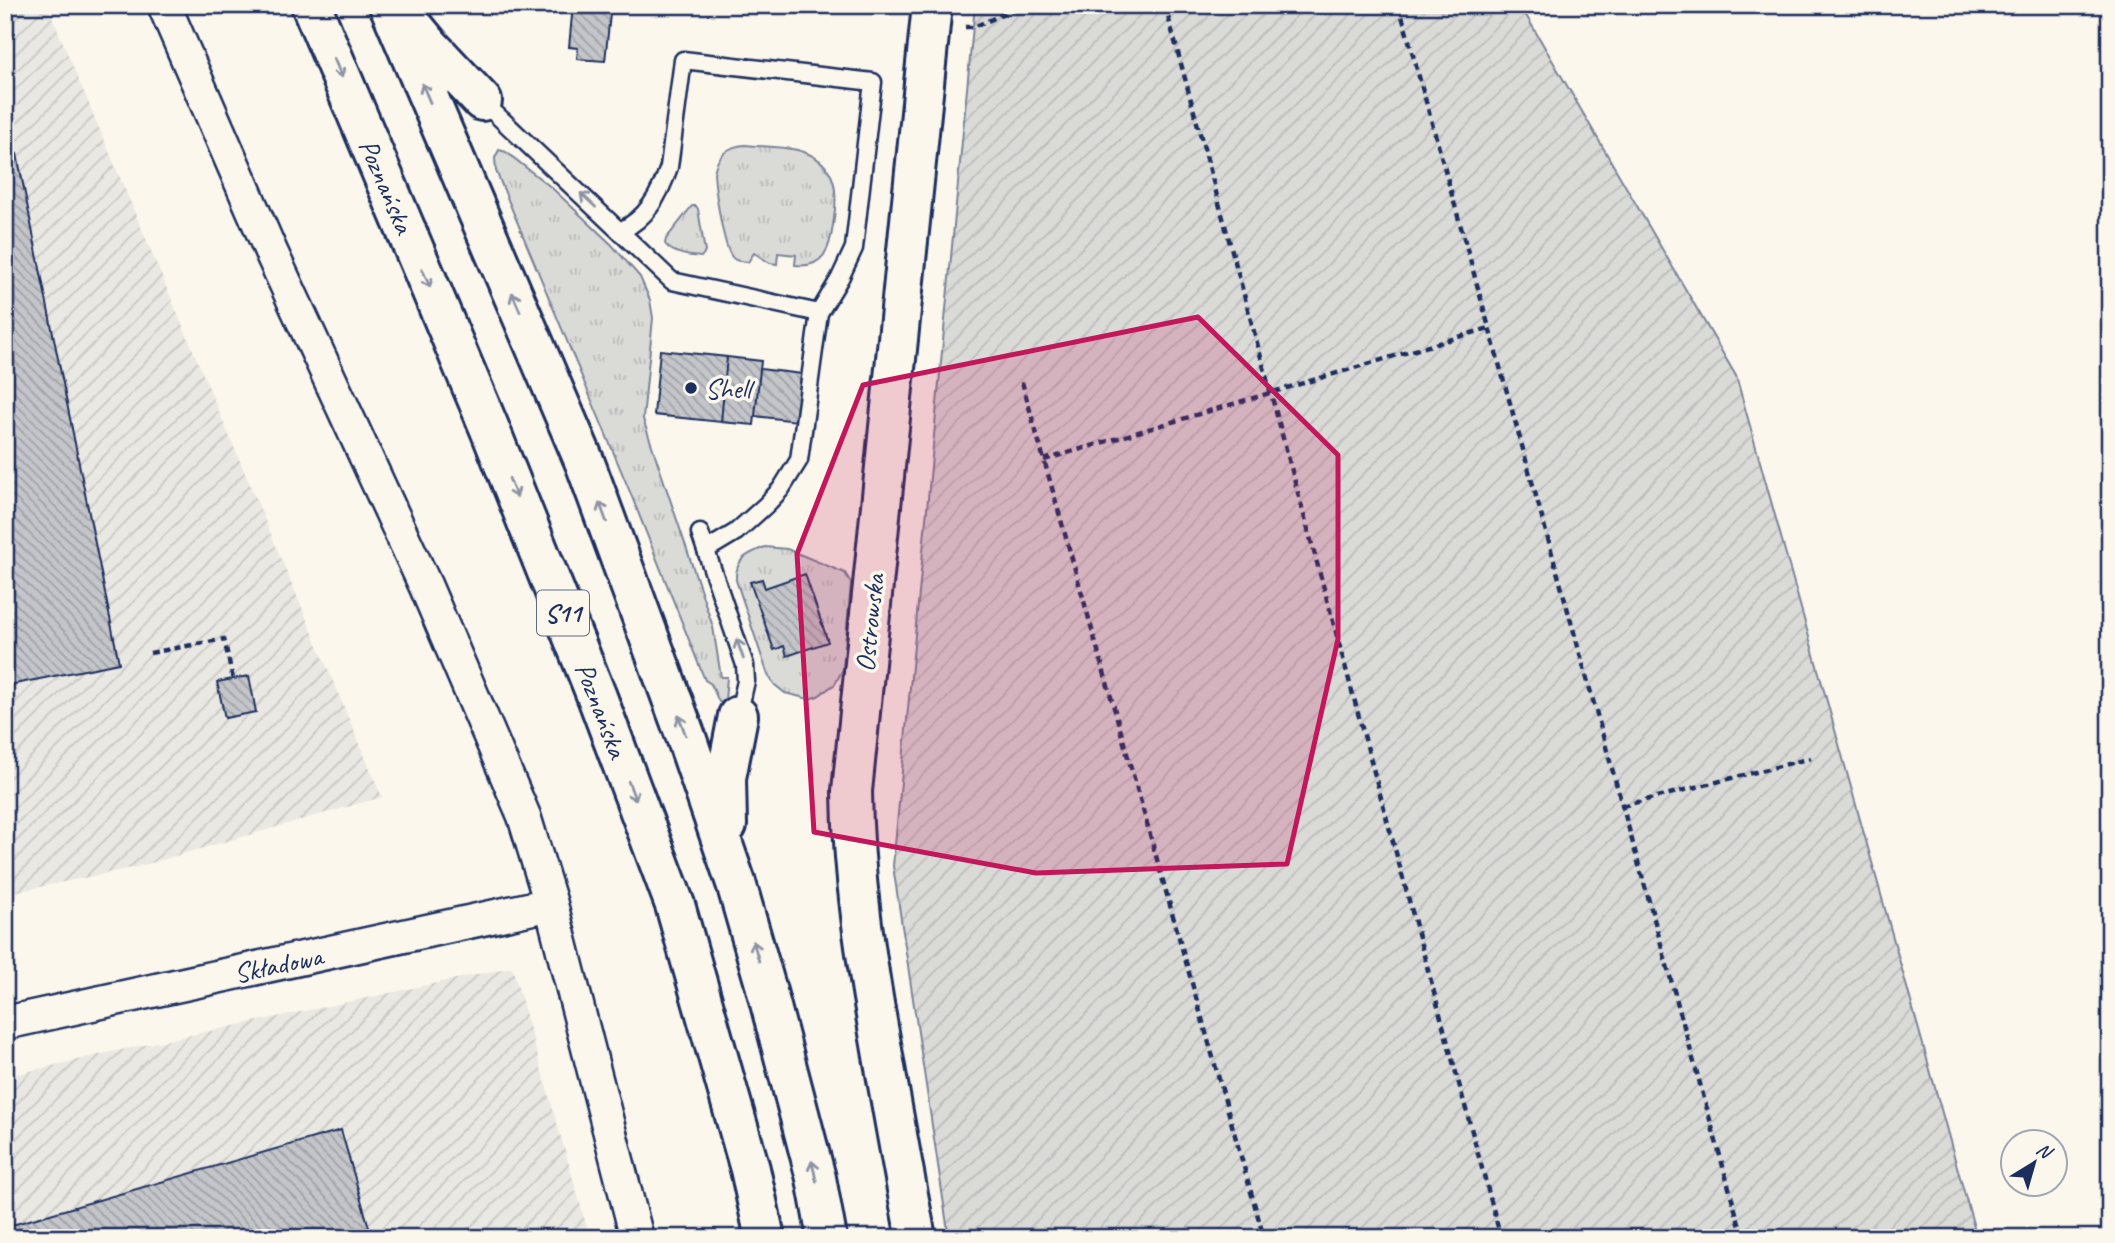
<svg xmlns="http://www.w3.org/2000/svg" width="2115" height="1243" viewBox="0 0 2115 1243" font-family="Caveat,sans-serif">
<defs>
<pattern id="industrial-furrows" width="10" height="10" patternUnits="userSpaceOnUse" patternTransform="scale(1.75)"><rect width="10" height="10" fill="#eae8e2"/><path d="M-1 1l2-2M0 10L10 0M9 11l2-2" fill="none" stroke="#c8c7c4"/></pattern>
<pattern id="grass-tufts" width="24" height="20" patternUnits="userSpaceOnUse" patternTransform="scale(1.75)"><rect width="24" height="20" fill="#dadad7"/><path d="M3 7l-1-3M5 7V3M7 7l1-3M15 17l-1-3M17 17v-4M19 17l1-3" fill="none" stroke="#babbbb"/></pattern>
<pattern id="garden-furrows" width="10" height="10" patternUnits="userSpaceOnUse" patternTransform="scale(1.75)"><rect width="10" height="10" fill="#dadad7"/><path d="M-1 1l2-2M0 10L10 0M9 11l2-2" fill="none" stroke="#babbbb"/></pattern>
<pattern id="building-back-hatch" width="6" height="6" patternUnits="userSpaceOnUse" patternTransform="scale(1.75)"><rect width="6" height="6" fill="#c3c5c9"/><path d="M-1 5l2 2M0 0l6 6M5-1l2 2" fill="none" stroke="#9ea0a6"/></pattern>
</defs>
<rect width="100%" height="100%" fill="#fbf7ec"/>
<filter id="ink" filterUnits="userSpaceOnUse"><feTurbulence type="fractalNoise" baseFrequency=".0143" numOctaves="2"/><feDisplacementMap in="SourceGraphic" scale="14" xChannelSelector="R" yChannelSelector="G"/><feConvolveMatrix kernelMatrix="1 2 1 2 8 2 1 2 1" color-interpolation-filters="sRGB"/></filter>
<g filter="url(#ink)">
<!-- industrial -->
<path fill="url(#industrial-furrows)" d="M 5,5 L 47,5 L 382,797 L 137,867 L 5,894 Z
M 512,967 L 590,1238 L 5,1238 L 5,1077 L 102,1054 Z"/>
<!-- grass -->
<path fill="url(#grass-tufts)" stroke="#7a849a" stroke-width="2" d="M 745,145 C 763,147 788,146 804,152 C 839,165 838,195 833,225 C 830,248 824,269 795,265 L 796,255 L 778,253 L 777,264 L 770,263 L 754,253 L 748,262 C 741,261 736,262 732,257 C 723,246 715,189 714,173 C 717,156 728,146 745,145 Z
M 499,150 L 506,152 L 552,188 L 612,245 L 640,277 L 650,300 L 653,318 L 643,419 L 713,627 L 721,677 L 727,677 L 725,700 L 722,703 L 719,702 L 711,684 L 705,680 L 630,492 L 496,171 L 495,158 Z
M 692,206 L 696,206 L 698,209 L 705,252 L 701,257 C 688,256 673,254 665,244 L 666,239 Z
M 765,547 L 787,549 L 845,573 L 851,583 L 843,669 L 835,684 L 818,696 L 809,699 L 785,693 L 775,685 L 768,675 L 736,580 C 735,559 747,554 765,547 Z"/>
<!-- garden -->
<path fill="url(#garden-furrows)" stroke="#7a849a" stroke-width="2" d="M 975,5 L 1520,5 L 1736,376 L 1977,1238 L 949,1238 L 893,866 Z"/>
<!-- building -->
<path fill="url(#building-back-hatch)" stroke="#1b2f5e" stroke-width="2" d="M 573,5 L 611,5 L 605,61 L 577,59 L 578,48 L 569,47 Z
M 17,154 L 119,663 L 5,686 L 5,156 Z
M 660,350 L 727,357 L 721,422 L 654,415 Z
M 727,357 L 761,361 L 754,425 L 721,422 Z
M 760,369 L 802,374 L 797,421 L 755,416 Z
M 805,574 L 828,642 L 787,656 L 784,646 L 774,650 L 750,582 L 762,579 L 765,588 Z
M 249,676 L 256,712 L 225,718 L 217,682 Z
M 341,1130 L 372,1238 L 5,1238 L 5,1227 Z"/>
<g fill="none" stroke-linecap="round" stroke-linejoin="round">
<!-- lane casing -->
<g stroke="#1b2f5e" stroke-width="21">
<path id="lane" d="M 482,101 L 672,281 L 819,313
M 620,231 C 647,219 660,194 669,167 L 683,60 L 873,82 L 854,248 L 840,278 L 819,313 L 799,460 L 781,489 L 766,505 L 736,532 L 706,550
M 700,533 L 745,665 L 746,681 L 738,716"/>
</g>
<!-- street casing -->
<g stroke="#1b2f5e" stroke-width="37">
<path id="street" d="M 164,5 L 272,254 L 426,587 L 524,816 L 551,904 L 637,1238
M 5,1023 L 551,904"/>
</g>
<!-- secondary casing -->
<g stroke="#1b2f5e" stroke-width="44">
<path id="secondary" d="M 916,1238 C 904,1173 892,1109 881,1044 C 866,960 853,877 852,791 L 932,5"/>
</g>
<!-- highway casing -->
<g stroke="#1b2f5e" stroke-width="44">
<path id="highway" d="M 311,5 L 489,427 L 597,697 L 675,905 L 750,1169 L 765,1238
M 389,5 L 585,463 L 686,737 L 736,883 L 765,984 L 816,1178 L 827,1238
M 406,17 L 430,46 L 482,101
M 727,825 L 726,778 L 738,716"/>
</g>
<!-- path -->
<path stroke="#1b2f5e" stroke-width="4.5" stroke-dasharray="7 5" stroke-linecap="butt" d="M 1165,5 L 1501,1238
M 1399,5 L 1743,1238
M 965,27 L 973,27 L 1026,5
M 1022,382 L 1264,1238
M 1044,460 L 1489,328
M 150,653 L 224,639 L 233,679
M 1622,806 L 1811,758"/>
<!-- lane -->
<use href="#lane" stroke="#fbf7ec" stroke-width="16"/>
<!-- street -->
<use href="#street" stroke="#fbf7ec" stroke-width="32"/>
<!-- secondary -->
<use href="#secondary" stroke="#fbf7ec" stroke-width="38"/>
<!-- highway -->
<use href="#highway" stroke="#fbf7ec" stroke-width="38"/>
</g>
<!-- one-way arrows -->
<defs><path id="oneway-shaft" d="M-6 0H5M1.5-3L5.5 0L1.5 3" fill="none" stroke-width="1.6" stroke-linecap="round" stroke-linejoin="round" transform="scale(1.75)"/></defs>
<g stroke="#8b93a5">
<use href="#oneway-shaft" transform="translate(338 68) rotate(67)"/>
<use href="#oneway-shaft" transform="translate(426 93) rotate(-113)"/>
<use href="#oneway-shaft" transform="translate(588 200) rotate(-137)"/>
<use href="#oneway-shaft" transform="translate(426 278) rotate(67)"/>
<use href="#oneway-shaft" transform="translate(516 302) rotate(-113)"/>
<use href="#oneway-shaft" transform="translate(513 488) rotate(68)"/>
<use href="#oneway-shaft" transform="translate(603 512) rotate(-110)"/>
<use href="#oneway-shaft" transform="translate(740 649) rotate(-109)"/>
<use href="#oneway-shaft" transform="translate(682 725) rotate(-110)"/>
<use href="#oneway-shaft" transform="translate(632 791) rotate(69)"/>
<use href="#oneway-shaft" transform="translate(756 951) rotate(-106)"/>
<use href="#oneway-shaft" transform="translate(814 1171) rotate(-103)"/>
</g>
</g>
<!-- marked area -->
<path fill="#c2185b" fill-opacity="0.2" stroke="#c2185b" stroke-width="5" stroke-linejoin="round" d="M 1198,317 L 1338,455 L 1338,639 L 1287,864 L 1036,873 L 814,832 L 797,554 L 863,385 Z"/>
<!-- markers -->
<circle fill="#1b2f5e" stroke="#fbf7ec" stroke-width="2.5" cx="691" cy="388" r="7"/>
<g text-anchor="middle" stroke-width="7" stroke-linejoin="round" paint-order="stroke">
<!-- shield labels -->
<rect fill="#fbf7ec" stroke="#5e6b89" stroke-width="2" x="537" y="590.5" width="52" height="45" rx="5"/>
<g font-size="26" font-weight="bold" fill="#1b2f5e">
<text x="563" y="622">S11</text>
</g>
<!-- street labels -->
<g font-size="28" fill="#1b2f5e" stroke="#fbf7ec">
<text transform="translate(387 186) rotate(67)" y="10">Poznańska</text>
<text transform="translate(869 623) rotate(-84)" y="10">Ostrowska</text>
<text transform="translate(602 710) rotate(69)" y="10">Poznańska</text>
<text transform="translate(278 964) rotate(-12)" y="10">Składowa</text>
</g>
<!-- poi labels -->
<g font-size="28" fill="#1b2f5e" stroke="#fbf7ec" text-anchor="start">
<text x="705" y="398">Shell</text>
</g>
</g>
<!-- margin -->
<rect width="2115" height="1243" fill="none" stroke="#fbf7ec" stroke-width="28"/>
<rect x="14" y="14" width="2087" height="1215" fill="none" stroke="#1b2f5e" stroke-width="2.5" filter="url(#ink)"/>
<!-- north arrow -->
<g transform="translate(2034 1163) rotate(37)"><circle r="33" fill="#fbf7ec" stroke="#a1a7b3" stroke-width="2"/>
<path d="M0-5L12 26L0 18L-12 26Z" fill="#1b2f5e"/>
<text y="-10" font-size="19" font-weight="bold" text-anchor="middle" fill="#1b2f5e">N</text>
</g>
</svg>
